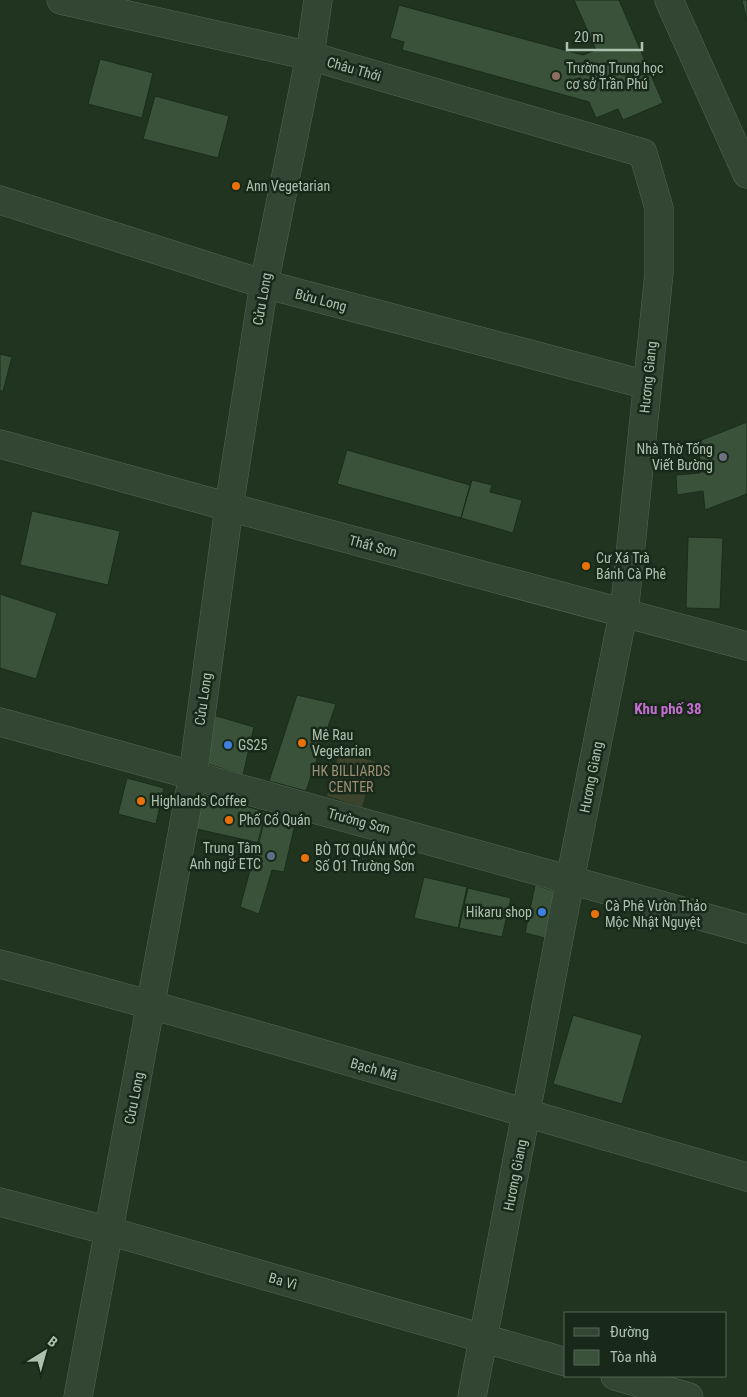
<svg xmlns="http://www.w3.org/2000/svg" width="747" height="1397" viewBox="0 0 747 1397" font-family="'Roboto Condensed',sans-serif">
<rect width="100%" height="100%" fill="#203420"/>
<!-- green -->
<path fill="#3d442e" d="M 340,751 L 375,762 L 362,807 L 327,796 Z"/>
<!-- building -->
<path fill="#395239" stroke="#1b2c1b" d="M 574,0 L 619,0 L 663,103 L 623,120 L 618,109 L 596,118 L 589,102 L 402,50 L 404,42 L 390,38 L 399,5 L 583,55 L 596,50 Z
M 742,0 L 747,0 L 747,22 Z
M 100,59 L 153,73 L 142,118 L 88,104 Z
M 155,96 L 229,116 L 218,158 L 143,139 Z
M 0,354 L 12,357 L 3,391 L 0,391 Z
M 747,422 L 747,494 L 705,510 L 703,491 L 677,495 L 676,475 L 700,473 L 699,441 Z
M 347,450 L 470,485 L 461,518 L 337,484 Z
M 472,480 L 492,485 L 490,492 L 522,500 L 513,533 L 461,518 Z
M 32,511 L 120,531 L 108,585 L 20,565 Z
M 688,537 L 723,538 L 720,609 L 686,608 Z
M 0,594 L 57,613 L 36,679 L 0,668 Z
M 297,695 L 336,704 L 306,791 L 269,781 Z
M 210,714 L 254,727 L 243,775 L 204,763 Z
M 127,778 L 164,788 L 156,824 L 118,814 Z
M 200,793 L 266,812 L 259,843 L 192,828 Z
M 266,812 L 296,820 L 284,872 L 272,870 L 259,914 L 240,907 Z
M 424,877 L 467,887 L 458,928 L 414,918 Z
M 535,885 L 559,892 L 549,939 L 525,933 Z
M 468,888 L 511,898 L 502,937 L 459,928 Z
M 573,1015 L 642,1035 L 622,1104 L 553,1084 Z"/>
<g fill="none" stroke-linecap="round" stroke-linejoin="round">
<!-- minor casing -->
<g stroke="#546654" stroke-width="29">
<path id="minor" d="M 61,0 L 310,56 L 643,153 L 659,208 L 659,273 L 625,604 L 572,870 L 472,1397
M 669,0 L 747,174
M 0,200 L 264,284 L 647,385
M 0,444 L 229,507 L 747,646
M 0,722 L 747,929
M 0,964 C 250,1030 498,1106 747,1177
M 0,1202 L 109,1231 L 566,1362
M 615,1376 L 689,1397
M 78,1397 L 193,775 L 229,507 L 264,284 L 310,56 L 318,0"/>
</g>
<!-- minor -->
<use href="#minor" stroke="#334533" stroke-width="28"/>
</g>
<!-- markers -->
<circle fill="#8d6e63" stroke="#192919" stroke-width="2" cx="556" cy="76" r="5"/>
<g fill="#e8710a" stroke="#192919" stroke-width="2">
<circle cx="236" cy="186" r="5"/>
<circle cx="586" cy="566" r="5"/>
<circle cx="302" cy="743" r="5"/>
<circle cx="141" cy="801" r="5"/>
<circle cx="229" cy="820" r="5"/>
<circle cx="305" cy="858" r="5"/>
<circle cx="595" cy="914" r="5"/>
</g>
<circle fill="#6b7280" stroke="#192919" stroke-width="2" cx="723" cy="457" r="5"/>
<g fill="#3f7fe0" stroke="#192919" stroke-width="2">
<circle cx="228" cy="745" r="5"/>
<circle cx="542" cy="912" r="5"/>
</g>
<circle fill="#5c6f8a" stroke="#192919" stroke-width="2" cx="271" cy="856" r="5"/>
<g text-anchor="middle" stroke-width="5" stroke-linejoin="round" paint-order="stroke">
<!-- poi labels -->
<g font-size="14" fill="#adc2ae" stroke="#192919" text-anchor="start">
<text x="566" y="73">Trường Trung học<tspan x="566" dy="16">cơ sở Trần Phú</tspan></text>
<text x="246" y="191">Ann Vegetarian</text>
<text x="713" y="454" text-anchor="end">Nhà Thờ Tống<tspan x="713" dy="16">Viết Bường</tspan></text>
<text x="596" y="563">Cư Xá Trà<tspan x="596" dy="16">Bánh Cà Phê</tspan></text>
<text x="312" y="740">Mê Rau<tspan x="312" dy="16">Vegetarian</tspan></text>
<text x="238" y="750">GS25</text>
<text x="151" y="806">Highlands Coffee</text>
<text x="239" y="825">Phố Cổ Quán</text>
<text x="261" y="853" text-anchor="end">Trung Tâm<tspan x="261" dy="16">Anh ngữ ETC</tspan></text>
<text x="315" y="855">BÒ TƠ QUÁN MỘC<tspan x="315" dy="16">Số O1 Trường Sơn</tspan></text>
<text x="605" y="911">Cà Phê Vườn Thảo<tspan x="605" dy="16">Mộc Nhật Nguyệt</tspan></text>
<text x="532" y="917" text-anchor="end">Hikaru shop</text>
</g>
<!-- street labels -->
<g font-size="14" fill="#adc2ae" stroke="#192919">
<text transform="translate(354 69) rotate(16)" y="5">Châu Thới</text>
<text transform="translate(262 299) rotate(-80)" y="5">Cửu Long</text>
<text transform="translate(321 300) rotate(15)" y="5">Bửu Long</text>
<text transform="translate(648 377) rotate(-84)" y="5">Hương Giang</text>
<text transform="translate(373 546) rotate(15)" y="5">Thất Sơn</text>
<text transform="translate(203 699) rotate(-82)" y="5">Cửu Long</text>
<text transform="translate(591 777) rotate(-79)" y="5">Hương Giang</text>
<text transform="translate(359 821) rotate(15)" y="5">Trường Sơn</text>
<text transform="translate(374 1069) rotate(16)" y="5">Bạch Mã</text>
<text transform="translate(134 1098) rotate(-79)" y="5">Cửu Long</text>
<text transform="translate(515 1175) rotate(-79)" y="5">Hương Giang</text>
<text transform="translate(283 1281) rotate(16)" y="5">Ba Vì</text>
</g>
<!-- park labels -->
<g font-size="14" fill="#9c8e75" stroke="#192919">
<text x="351" y="776">HK BILLIARDS<tspan x="351" dy="16">CENTER</tspan></text>
</g>
<!-- neighbourhood labels -->
<g font-size="15" font-weight="bold" fill="#c46dd2" stroke="#192919">
<text x="668" y="714">Khu phố 38</text>
</g>
</g>
<!-- legend -->
<rect x="564" y="1312" width="162" height="65" fill="#192919" stroke="#546655"/>
<rect x="574" y="1328" width="25" height="8" fill="#334533" stroke="#546655"/>
<text x="610" y="1337" font-size="15" fill="#adc2ae">Đường</text>
<rect x="574" y="1350" width="25" height="15" fill="#395239" stroke="#546655"/>
<text x="610" y="1362" font-size="15" fill="#adc2ae">Tòa nhà</text>
<!-- north arrow -->
<g transform="translate(45 1352) rotate(37)" stroke="#192919" stroke-width="4" paint-order="stroke">
<path d="M0-4L9 19L0 12L-9 19Z" fill="#adc2ae"/>
<text y="-8" font-size="14" font-weight="bold" text-anchor="middle" fill="#adc2ae">B</text>
</g>
<!-- scale -->
<path d="M567 42v8h75v-8" fill="none" stroke="#adc2ae" stroke-width="2.5"/>
<text x="574" y="42" font-size="15" fill="#adc2ae" stroke="#192919" stroke-width="4" paint-order="stroke">20 m</text>
</svg>
